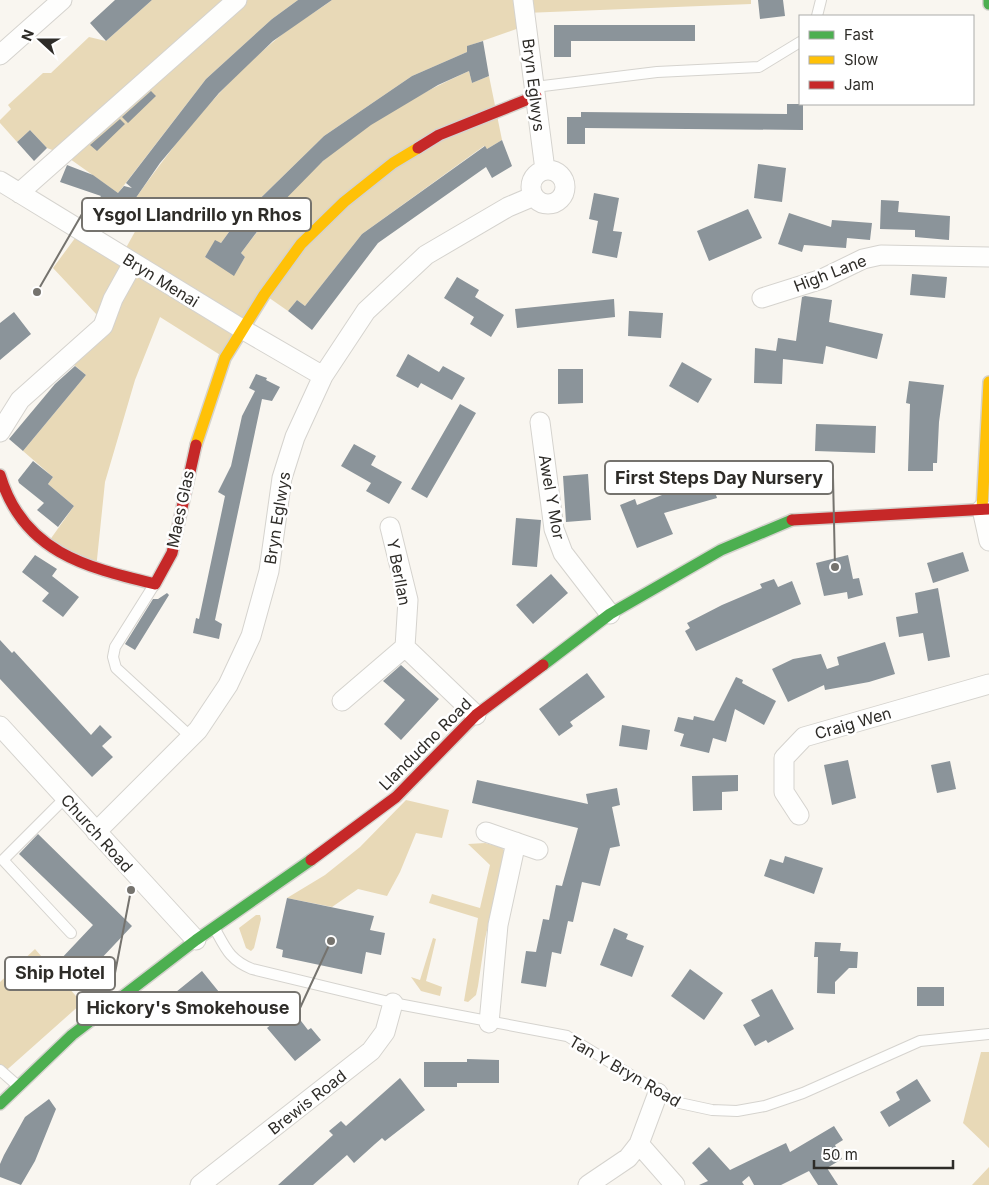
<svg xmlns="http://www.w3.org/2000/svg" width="989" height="1185" viewBox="0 0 989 1185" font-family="Inter,sans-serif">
<rect width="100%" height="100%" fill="#f9f6f0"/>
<!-- green -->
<path fill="#e8d9b7" d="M 152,0 L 298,0 L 272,19 L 206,79 L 118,193 L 63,154 L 47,148 L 30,130 L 17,142 L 0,123 L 0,120 L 11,109 L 8,105 L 43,73 L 51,73 L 89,37 L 106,41 Z
M 332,0 L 751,0 L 751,4 L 525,13 L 522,27 L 468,46 L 467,52 L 412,76 L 324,136 L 237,221 L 221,243 L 215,241 L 205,257 L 234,275 L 245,257 L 241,253 C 265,221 292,189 322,162 C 364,124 418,94 469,71 L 472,83 L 489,76 L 502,140 L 487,149 L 484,146 L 362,234 L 305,306 L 297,300 L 288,311 L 265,295 L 225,358 L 160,317 L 135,380 L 105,482 L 96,569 L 47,544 L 74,506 L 48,484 L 53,477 L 23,451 L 86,375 L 72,363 L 103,326 L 97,315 L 53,268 L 81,230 L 122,255 L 142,219 L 139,206 L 133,202 C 173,145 219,87 273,42 C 291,26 313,14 332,0 Z
M 406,800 L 449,810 L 442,838 L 416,833 L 400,872 L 387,896 L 358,889 L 332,907 L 287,898 L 325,875 L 360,847 Z
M 485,843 L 501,847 L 505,851 L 485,939 L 478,986 L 476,995 L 468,1002 L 464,1001 L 478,918 L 429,903 L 432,894 L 480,908 L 490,865 L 468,844 Z
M 256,915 L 260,915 L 261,919 L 254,948 L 251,951 L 246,948 L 239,928 Z
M 433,938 L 436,939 L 426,981 L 442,987 L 440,996 L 421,991 L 411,977 L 420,980 Z
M 35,949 L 82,1003 L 0,1076 L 0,982 Z
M 981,1052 L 989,1052 L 989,1148 L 963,1123 Z
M 989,1167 L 989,1185 L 972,1185 Z"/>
<!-- building -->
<path fill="#8b949a" d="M 115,0 L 152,0 L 106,41 L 90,23 Z
M 298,0 L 332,0 L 273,41 L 219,93 L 160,163 L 133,202 L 139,206 L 130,219 L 98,200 L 101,196 L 60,182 L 67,165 L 93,175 L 118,193 L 124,186 L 132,188 L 126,183 L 206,79 L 272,19 Z
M 758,0 L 783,0 L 785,16 L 760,19 Z
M 554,25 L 695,25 L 695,41 L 571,41 L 571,57 L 554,57 Z
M 483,41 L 489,76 L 472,83 L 469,71 L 438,85 L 371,125 L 323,161 L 268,217 L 241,253 L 245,257 L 234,276 L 205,257 L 215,240 L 221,243 L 237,221 L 324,136 L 412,76 L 467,52 L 467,46 Z
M 151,91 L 156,96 L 128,123 L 122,117 Z
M 787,104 L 803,104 L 803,130 L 585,128 L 585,144 L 567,144 L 567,117 L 581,117 L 581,112 L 787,114 Z
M 120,119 L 125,124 L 97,151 L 90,145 Z
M 30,130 L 47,148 L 34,161 L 17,142 Z
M 502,140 L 512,166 L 492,178 L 486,167 L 378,243 L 312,330 L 288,311 L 297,300 L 305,306 L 362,234 L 485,146 L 487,149 Z
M 758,164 L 786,168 L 782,202 L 754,198 Z
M 594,193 L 619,198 L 613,231 L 622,232 L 617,258 L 592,253 L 598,221 L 589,219 Z
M 881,200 L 899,201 L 898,212 L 950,216 L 949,240 L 915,237 L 915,230 L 880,229 Z
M 748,209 L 762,238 L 709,261 L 697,231 Z
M 789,213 L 831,227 L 832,220 L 872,223 L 870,240 L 847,238 L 846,248 L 804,245 L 802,252 L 778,244 Z
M 912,274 L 947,277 L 945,298 L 910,295 Z
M 457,277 L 479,290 L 475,297 L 504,315 L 491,337 L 470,324 L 474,317 L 444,298 Z
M 805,296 L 832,300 L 829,322 L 883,334 L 877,359 L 826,346 L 823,364 L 783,359 L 782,384 L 754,383 L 755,348 L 776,351 L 778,338 L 796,341 L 802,297 Z
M 614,299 L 615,317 L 517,328 L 515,309 Z
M 629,311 L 663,313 L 661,338 L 628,336 Z
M 14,312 L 31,334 L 0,360 L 0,323 Z
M 408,354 L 439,372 L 443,366 L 465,378 L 452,400 L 421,383 L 418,388 L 396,376 Z
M 682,362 L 712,379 L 698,403 L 669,386 Z
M 75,366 L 86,375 L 23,451 L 9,439 L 55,384 Z
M 558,369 L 583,369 L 583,403 L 558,404 Z
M 256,374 L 267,378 L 266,380 L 280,387 L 272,401 L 262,399 L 215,620 L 222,624 L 219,639 L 193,633 L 196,618 L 199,619 L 225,496 L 218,492 L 231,466 L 242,416 L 255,391 L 249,388 Z
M 909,381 L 944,385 L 939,422 L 937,463 L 933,463 L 933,471 L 908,471 L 910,404 L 906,403 Z
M 460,404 L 476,413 L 427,498 L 411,489 Z
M 816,424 L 876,426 L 875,453 L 815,451 Z
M 354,444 L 376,456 L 371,465 L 402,482 L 389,504 L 366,491 L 371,483 L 341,466 Z
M 33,461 L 53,477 L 48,484 L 74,506 L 58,527 L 37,510 L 44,503 L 19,483 L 18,480 Z
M 721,466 L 729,481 L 714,489 L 717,498 L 664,513 L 673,534 L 637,548 L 620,505 L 635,499 L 637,505 L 682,487 L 681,481 L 709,473 Z
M 588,474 L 591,520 L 566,522 L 563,476 Z
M 516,518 L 541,520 L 537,567 L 512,565 Z
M 963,552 L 969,571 L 933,583 L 927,563 Z
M 35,555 L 57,569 L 52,576 L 79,597 L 63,617 L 42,601 L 49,593 L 22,572 Z
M 848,555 L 853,579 L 859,578 L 863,595 L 848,599 L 847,592 L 824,596 L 816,563 Z
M 551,574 L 568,593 L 533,624 L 516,605 Z
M 774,579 L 778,587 L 792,581 L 801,604 L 696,651 L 685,631 L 690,628 L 687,623 L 722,605 L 762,588 L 760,584 Z
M 938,588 L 950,657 L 928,661 L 923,633 L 899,637 L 896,617 L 918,613 L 915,593 Z
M 167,593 L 169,595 L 135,650 L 125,644 L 153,599 L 158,599 Z
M 0,640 L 12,653 L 14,651 L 91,735 L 100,725 L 112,737 L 102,746 L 113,757 L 92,777 L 0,679 Z
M 885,642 L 895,674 L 869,682 L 825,690 L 824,685 L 788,702 L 772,669 L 793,659 L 821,654 L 827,669 L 839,665 L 837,657 Z
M 401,665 L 439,699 L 401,740 L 384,724 L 405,700 L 383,681 Z
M 587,673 L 605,697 L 570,722 L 573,726 L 559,736 L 539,709 Z
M 736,677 L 743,680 L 742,683 L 776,701 L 764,725 L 735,709 L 726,742 L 713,738 L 709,753 L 680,746 L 684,734 L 674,731 L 678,717 L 693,720 L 694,716 L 714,721 Z
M 622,725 L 650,730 L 647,750 L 619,746 Z
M 848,760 L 856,798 L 832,805 L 824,765 Z
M 950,761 L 956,789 L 937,793 L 931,765 Z
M 738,775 L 738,791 L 722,792 L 722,810 L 693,811 L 692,776 Z
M 477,780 L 588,804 L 586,794 L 617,788 L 620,805 L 612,807 L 620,846 L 610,848 L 600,886 L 582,882 L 573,922 L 568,921 L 561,954 L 552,952 L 546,987 L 521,983 L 526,951 L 536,952 L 543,919 L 549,920 L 556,885 L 562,886 L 578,828 L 472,803 Z
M 38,834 L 132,926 L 80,981 L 59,961 L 93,925 L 19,854 Z
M 785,856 L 823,868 L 814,894 L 764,876 L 770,859 L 783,863 Z
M 287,898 L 374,916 L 370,930 L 385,933 L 381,955 L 366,952 L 362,974 L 282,957 L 283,950 L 276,948 Z
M 614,928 L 628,934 L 626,939 L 644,946 L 632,977 L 600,965 Z
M 815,942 L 841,943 L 840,951 L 858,952 L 857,968 L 849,968 L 835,982 L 835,994 L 817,993 L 818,957 L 814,957 Z
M 690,969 L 723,993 L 704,1020 L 671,996 Z
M 202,971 L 219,992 L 192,1013 L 176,992 Z
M 917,987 L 944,987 L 944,1006 L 917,1006 Z
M 772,989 L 794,1029 L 768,1043 L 766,1040 L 755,1046 L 743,1025 L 760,1016 L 751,1000 Z
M 291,1008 L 308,1030 L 311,1028 L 321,1040 L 295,1061 L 267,1028 Z
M 467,1059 L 499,1060 L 499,1083 L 457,1083 L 457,1087 L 424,1087 L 424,1062 L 467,1062 Z
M 400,1078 L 425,1110 L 385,1141 L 382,1138 L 375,1144 L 354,1163 L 347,1155 L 313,1185 L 278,1185 L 333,1135 L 329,1131 L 341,1121 L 346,1126 Z
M 917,1079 L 931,1101 L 889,1127 L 880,1112 L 900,1100 L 896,1092 Z
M 49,1099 L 56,1109 L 35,1161 L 21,1185 L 0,1177 L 0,1164 L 4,1155 L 25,1117 Z
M 834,1126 L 843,1140 L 835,1145 L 842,1159 L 827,1168 L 838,1185 L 818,1185 L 809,1171 L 781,1185 L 754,1185 L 749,1176 L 742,1182 L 744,1185 L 699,1185 L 708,1181 L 692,1163 L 709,1147 L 730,1170 L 786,1143 L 790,1152 Z"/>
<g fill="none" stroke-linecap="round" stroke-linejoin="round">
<!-- lane casing -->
<g stroke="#d5d3ce" stroke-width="12">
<path id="lane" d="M 817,16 L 821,0
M 535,87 L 657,72 L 759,67 L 800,42
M 154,585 L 115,647 L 113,657 L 116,668 L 191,737
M 65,798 L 3,860 L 71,933
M 215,929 C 226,949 230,960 252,969 L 393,1003 L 567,1036 L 675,1102 L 712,1110 L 737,1111 L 765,1106 L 803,1093 L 920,1041 L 989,1034
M 0,1070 L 17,1085"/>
</g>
<!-- street casing -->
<g stroke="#d5d3ce" stroke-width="21">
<path id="street" d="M 523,0 L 545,170
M 0,55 L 62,0
M531 187a17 17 0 1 1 34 0a17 17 0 1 1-34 0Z
M 0,181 L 242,329 L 323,376
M 19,193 L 237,0
M 762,298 L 822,279 L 863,259 L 881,255 L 989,257
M 540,422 L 554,529 L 563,553 L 610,614
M 0,432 L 20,400 L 103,326 L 113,299 L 133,263
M 982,509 L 989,541
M 390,527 L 408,600 L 405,647 L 476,715
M 342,701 L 405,647
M 0,726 L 196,940
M 799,815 L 784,792 L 784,758 L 804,737 L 989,684
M 96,832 L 198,730 L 228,685 L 251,636 L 269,571 L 282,478 L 295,437 L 323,376 L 366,311 L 426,255 L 508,207 L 534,196
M 486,832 L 538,850
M 489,1023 L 498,925 L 516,842
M 639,1144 L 675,1185
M 200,1185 L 371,1051 L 385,1032 L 393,1003
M 588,1185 L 628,1158 L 639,1144 L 658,1093"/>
</g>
<!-- fast casing -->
<g stroke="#d5d3ce" stroke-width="14">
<path id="fast" d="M 989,0 L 989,4
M 543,665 L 610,614 L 721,550 L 792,520
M 0,1104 L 72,1035 L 196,940 L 311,860"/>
</g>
<!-- slow casing -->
<g stroke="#d5d3ce" stroke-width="14">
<path id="slow" d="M 196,445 L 225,358 L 264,295 L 301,244 L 344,202 L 393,163 L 418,148
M 982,509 L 989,382"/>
</g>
<!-- jam casing -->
<g stroke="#d5d3ce" stroke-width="14">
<path id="jam" d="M 418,148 L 439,135 L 536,96
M 0,475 C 23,552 85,567 155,584 L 172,553 L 196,445
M 792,520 L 989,509
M 311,860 L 396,797 L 476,715 L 543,665"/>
</g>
<!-- lane -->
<use href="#lane" stroke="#fefefd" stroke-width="10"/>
<!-- street -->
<use href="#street" stroke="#fefefd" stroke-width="19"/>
<!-- fast -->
<use href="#fast" stroke="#4caf50" stroke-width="11"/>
<!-- slow -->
<use href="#slow" stroke="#ffc107" stroke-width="11"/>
<!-- jam -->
<use href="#jam" stroke="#c62828" stroke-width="11"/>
</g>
<g text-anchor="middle" stroke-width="5" stroke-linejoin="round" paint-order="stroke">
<!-- street labels -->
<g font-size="16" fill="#2e2c28" stroke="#fff">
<text transform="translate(534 85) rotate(83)" y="6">Bryn Eglwys</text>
<text transform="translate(830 273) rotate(-21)" y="6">High Lane</text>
<text transform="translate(161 280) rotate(32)" y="6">Bryn Menai</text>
<text transform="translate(552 497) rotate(80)" y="6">Awel Y Mor</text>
<text transform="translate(180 509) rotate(-78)" y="6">Maes Glas</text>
<text transform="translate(277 518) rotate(-81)" y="6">Bryn Eglwys</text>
<text transform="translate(399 572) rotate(79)" y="6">Y Berllan</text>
<text transform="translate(853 723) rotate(-16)" y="6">Craig Wen</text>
<text transform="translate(425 744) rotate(-45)" y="6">Llandudno Road</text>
<text transform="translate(97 833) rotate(48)" y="6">Church Road</text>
<text transform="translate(625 1071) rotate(30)" y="6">Tan Y Bryn Road</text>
<text transform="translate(307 1102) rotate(-38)" y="6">Brewis Road</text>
</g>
</g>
<!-- callouts -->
<path fill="none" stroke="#75736e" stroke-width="2" d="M37 292L82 214M835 567L833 477M131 890L115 973M331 941L300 1008"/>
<g fill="#75736e" stroke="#fff" stroke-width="2">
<circle cx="37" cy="292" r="5"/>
<circle cx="835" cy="567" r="5"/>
<circle cx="131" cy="890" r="5"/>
<circle cx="331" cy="941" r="5"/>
</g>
<g fill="#fff" stroke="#75736e" stroke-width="2">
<rect x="82" y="198" width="229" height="33" rx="5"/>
<rect x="605" y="461" width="228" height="33" rx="5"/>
<rect x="5" y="957" width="110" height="33" rx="5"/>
<rect x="77" y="992" width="223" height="33" rx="5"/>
</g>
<g font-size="18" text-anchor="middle" font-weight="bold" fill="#2e2c28">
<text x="197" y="221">Ysgol Llandrillo yn Rhos</text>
<text x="719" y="484">First Steps Day Nursery</text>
<text x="60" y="979">Ship Hotel</text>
<text x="188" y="1014">Hickory's Smokehouse</text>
</g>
<!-- legend -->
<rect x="799" y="15" width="175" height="90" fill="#ffffff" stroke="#ababa9"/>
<rect x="809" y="31" width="25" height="8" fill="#4caf50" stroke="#ababa9"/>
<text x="844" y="40" font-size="15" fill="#2e2c28">Fast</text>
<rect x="809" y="56" width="25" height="8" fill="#ffc107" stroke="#ababa9"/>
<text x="844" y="65" font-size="15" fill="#2e2c28">Slow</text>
<rect x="809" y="81" width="25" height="8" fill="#c62828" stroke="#ababa9"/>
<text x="844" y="90" font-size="15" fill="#2e2c28">Jam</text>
<!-- north arrow -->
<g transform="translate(40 40) rotate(291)" stroke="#ffffff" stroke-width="4" paint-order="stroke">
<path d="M0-4L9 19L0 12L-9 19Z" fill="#2e2c28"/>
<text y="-8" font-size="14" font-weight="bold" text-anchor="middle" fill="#2e2c28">N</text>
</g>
<!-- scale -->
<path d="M814 1160v8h139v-8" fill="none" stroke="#2e2c28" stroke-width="2.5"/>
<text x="822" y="1160" font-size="15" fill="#2e2c28" stroke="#ffffff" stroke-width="4" paint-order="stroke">50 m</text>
</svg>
